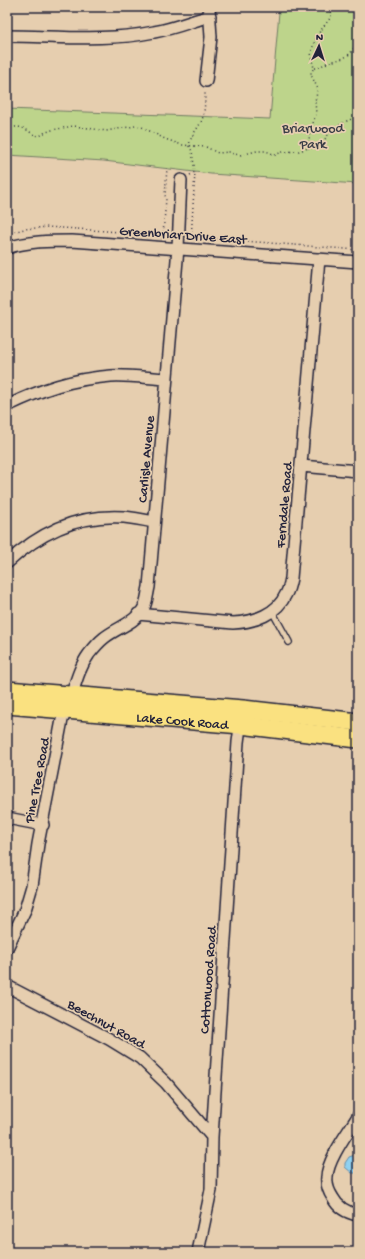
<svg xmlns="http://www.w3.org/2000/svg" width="365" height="1259" viewBox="0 0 365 1259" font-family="'Gochi Hand',sans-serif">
<rect width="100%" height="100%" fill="#e6ceaf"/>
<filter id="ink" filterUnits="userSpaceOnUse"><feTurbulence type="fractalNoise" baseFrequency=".025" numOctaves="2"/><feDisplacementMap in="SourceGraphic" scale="8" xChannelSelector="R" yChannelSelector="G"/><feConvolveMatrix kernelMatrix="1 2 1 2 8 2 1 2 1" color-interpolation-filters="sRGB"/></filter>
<g filter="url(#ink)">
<!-- green -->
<path fill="#bdd48b" stroke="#707b63" d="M 277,7 L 358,7 L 358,184 L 211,174 L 104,161 L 7,155 L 7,109 L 270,119 L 279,12 Z"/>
<!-- water -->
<path fill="#8fd1f0" stroke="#638ba8" d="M 358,1154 L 358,1173 L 352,1173 L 345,1167 L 345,1163 L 349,1157 Z"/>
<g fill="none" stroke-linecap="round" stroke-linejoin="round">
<!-- lane casing -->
<g stroke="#22223b" stroke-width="8">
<path id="lane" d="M 272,611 L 289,642"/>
</g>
<!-- street casing -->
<g stroke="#22223b" stroke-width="14">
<path id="street" d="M 7,36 C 56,36 105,42 154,32 C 173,29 192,21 210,16
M 206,81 L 211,37 L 209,7
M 7,248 C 28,241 50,241 72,241 L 358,262
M 7,406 C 42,389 72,379 111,376 C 129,375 148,378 167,379
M 301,466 L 358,471
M 7,563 C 40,532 78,514 124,517 C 134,518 144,520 154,522
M 138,614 L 233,623 C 255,622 277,614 286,594 C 289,589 290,583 291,578 L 319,259
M 7,818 L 43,825
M 7,948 L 25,910 L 32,886 L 38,844 L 62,720 C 73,699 75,673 89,654 C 93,649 99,642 104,638 C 116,628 133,624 142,611 C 147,604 147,595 149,587 L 178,248 L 181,180
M 7,986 L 109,1039 L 140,1058 L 166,1083 L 212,1137
M 358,1116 C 349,1131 327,1160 327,1177 C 326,1185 329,1192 333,1198 C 338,1208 348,1213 358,1215
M 198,1252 L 211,1190 L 212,1137 L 238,742 L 241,720"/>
</g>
<!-- primary casing -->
<g stroke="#22223b" stroke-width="20">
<g id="primary">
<path d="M 7,690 L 243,709 L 358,722"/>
<path id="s1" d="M 7,705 L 241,725 L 358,739"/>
</g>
</g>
<!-- path -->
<path stroke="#22223b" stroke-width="1.5" stroke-dasharray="1 3" stroke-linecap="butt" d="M 315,68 C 320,68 322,65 327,63 C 346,57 350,59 358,39
M 7,128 C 13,127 19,126 25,129 C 31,132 32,135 40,136 L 44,133 L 52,130 L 73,126 L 82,127 L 106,131 L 135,126 L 142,127 L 165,139 L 182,145 L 206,147 L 218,153 L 229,152 L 234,154 L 240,155 L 257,151 L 266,151 L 275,155 L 282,152 L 299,151 L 308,148 L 310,132 L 316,114 L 315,101 L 318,89 L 311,75 L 311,72 L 314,68 L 311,56 L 313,46 L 318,34 L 331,17 L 332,7
M 308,148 C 311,148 315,148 317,146 C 323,143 326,137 330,133 C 337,126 349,118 358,118
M 190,175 L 195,172 L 192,151 L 189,146 C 190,136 198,129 202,120 C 205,111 205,101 205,91
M 7,234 L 24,229 L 48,227 L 163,235 L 166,199 L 165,195 L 167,168
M 188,237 L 200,239 L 219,239 L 358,250
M 162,239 L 163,235 L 169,235
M 191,240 L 195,172"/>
<!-- lane -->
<use href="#lane" stroke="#e6ceaf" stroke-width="5.5"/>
<!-- street -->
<use href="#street" stroke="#e6ceaf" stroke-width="11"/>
<!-- primary -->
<use href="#primary" stroke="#fae180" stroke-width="17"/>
</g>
</g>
<g text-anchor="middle" stroke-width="3.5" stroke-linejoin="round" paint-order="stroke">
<!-- park labels -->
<g font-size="14" fill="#393d47" stroke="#e6ceaf">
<text x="313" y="132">Briarwood<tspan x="313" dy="16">Park</tspan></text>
</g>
<!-- street labels -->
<g font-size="14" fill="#22223b" stroke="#e6ceaf">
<text transform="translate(183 234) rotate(4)" y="5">Greenbriar Drive East</text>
<text transform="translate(145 459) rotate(-85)" y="5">Carlisle Avenue</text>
<text transform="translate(283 505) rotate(-85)" y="5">Ferndale Road</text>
<text dy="5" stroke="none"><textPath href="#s1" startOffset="176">Lake Cook Road</textPath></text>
<text transform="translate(36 780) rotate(-79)" y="5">Pine Tree Road</text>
<text transform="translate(207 980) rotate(-86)" y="5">Cottonwood Road</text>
<text transform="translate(107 1023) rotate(29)" y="5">Beechnut Road</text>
</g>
</g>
<!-- margin -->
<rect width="365" height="1259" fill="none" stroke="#e6ceaf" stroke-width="24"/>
<rect x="12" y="12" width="341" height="1235" fill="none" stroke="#22223b" stroke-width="1.5" filter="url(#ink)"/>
<!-- north arrow -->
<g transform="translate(319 46) rotate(4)" stroke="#e6ceaf" stroke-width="3" paint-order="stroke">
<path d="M0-3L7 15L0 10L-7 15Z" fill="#22223b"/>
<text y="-6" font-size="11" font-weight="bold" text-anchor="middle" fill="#22223b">N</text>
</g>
</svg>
